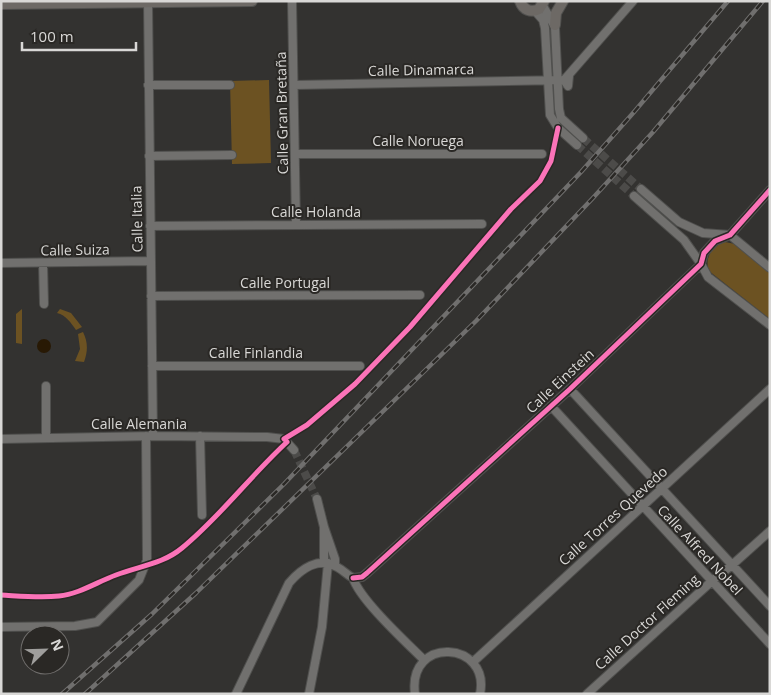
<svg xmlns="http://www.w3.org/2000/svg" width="771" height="695" viewBox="0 0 771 695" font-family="'Open Sans',sans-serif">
<rect width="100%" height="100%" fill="#333230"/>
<!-- green -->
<path fill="#6c5222" d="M 269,80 L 271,163 L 232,164 L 230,81 Z
M 725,242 L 735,244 L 770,273 L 770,319 L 709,271 C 704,258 712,246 725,242 Z
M 22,309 L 22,344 L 16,343 L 16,314 Z
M 60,309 L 71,313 L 82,327 L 76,330 C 71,323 66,315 57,313 Z
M 83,332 C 88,342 88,351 84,362 L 75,361 L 80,349 L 78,334 Z"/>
<!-- water -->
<path fill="#281904" d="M37 346a7 7 0 1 1 14 0a7 7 0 1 1-14 0Z"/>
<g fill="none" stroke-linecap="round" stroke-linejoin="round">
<!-- street-tunnel -->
<path stroke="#4c4b49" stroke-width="8" stroke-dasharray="8 4" stroke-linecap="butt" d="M 583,138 L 641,189
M 577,145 L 634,196
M 294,450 L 317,499"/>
<!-- street casing -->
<g stroke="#50504e" stroke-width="10">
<path id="street" d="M 148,1 L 153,436
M 292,1 L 296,224
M 543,6 L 555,27 L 559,109 L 561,118 L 583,138
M 535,11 L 543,20 L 545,28 L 550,115 L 558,128 L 577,145
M 565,79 L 633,1
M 148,85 L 230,85
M 294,85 L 564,80 L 568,86 L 569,76
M 295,154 L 542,154
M 149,156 L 232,155
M 641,189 L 679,222 L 703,233 L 730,235 L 770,268
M 634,196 L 684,240 L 701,264 L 708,277 L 770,325
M 150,226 L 482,224
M 1,263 L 150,261
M 43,263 L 44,304
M 151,296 L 420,295
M 152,366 L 360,366
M 46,386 L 46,438
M 570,389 L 770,606
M 551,406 L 770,644
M 200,436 L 202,515
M 1,439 L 153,436 L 267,437 L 284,439 L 294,450
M 317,499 L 324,527
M 324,563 L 324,527 L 335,559 L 335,565
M 353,578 L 362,577 L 367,573 L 570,389 L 701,264 L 704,253 L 715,241 L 730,235 L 770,190
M 353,578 C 360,600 406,642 424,660
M 1,627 L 75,626 L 97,622 L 139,580 L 147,560 L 146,436
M 473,662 L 770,389
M 236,694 L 289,583 C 301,569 319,556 337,567 C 343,570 347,575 353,578
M 309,694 L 322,627 L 328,563
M 415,694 C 407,635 491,641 480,694
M 587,694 L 712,581 L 732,565 L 770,531"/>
</g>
<!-- secondary casing -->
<g stroke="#50504e" stroke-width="12">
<path id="secondary" d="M 520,1 C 523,10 531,13 539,9 L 544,1
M 1,4 L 252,1
M 555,25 L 556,13 L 563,1"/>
</g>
<!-- street -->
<use href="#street" stroke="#71706e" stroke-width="8"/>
<!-- secondary -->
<use href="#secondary" stroke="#6d6965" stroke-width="10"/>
<!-- rail casing -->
<g stroke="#706f6e" stroke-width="4.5">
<path id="rail" d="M 62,694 L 152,614 L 284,484 L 581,172 L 634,112 L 728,1
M 85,694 L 196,593 L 476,321 L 592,199 L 653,132 L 763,1"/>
</g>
<!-- rail -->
<use href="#rail" stroke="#2a2825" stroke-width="2.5" stroke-dasharray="8" stroke-linecap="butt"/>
<!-- cycleway casing -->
<g stroke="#2a2825" stroke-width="8">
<path id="cycleway" d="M 284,439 L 307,425 L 355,384 L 410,327 L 511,209 L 540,181 L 551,161 L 558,128
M 353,578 L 362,577 L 367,573 L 570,389 L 701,264 L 704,253 L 715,241 L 730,235 L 770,190
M 1,595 C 20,596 40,598 59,596 C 79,594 97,582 116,575 C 139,566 163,564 182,548 C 221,516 251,475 287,442"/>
</g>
<!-- cycleway -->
<use href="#cycleway" stroke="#fb73b8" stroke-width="5"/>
</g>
<g text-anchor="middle" stroke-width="4" stroke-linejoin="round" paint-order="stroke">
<!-- street labels -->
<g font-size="14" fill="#d9d8d6" stroke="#2a2825">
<text transform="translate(421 70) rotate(-1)" y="5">Calle Dinamarca</text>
<text transform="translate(282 113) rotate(-91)" y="5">Calle Gran Bretaña</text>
<text x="418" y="146">Calle Noruega</text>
<text x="316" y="217">Calle Holanda</text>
<text transform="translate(137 219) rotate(-91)" y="5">Calle Italia</text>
<text transform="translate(75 250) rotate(-1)" y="5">Calle Suiza</text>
<text x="285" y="288">Calle Portugal</text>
<text x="256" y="358">Calle Finlandia</text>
<text transform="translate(560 381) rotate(-43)" y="5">Calle Einstein</text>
<text x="139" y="429">Calle Alemania</text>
<text transform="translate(613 516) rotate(-42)" y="5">Calle Torres Quevedo</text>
<text transform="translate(700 550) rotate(47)" y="5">Calle Alfred Nobel</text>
<text transform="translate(647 622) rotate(-42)" y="5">Calle Doctor Fleming</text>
</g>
</g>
<!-- border -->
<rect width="771" height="695" fill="none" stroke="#d9d8d6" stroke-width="5"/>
<!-- north arrow -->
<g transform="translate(45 650) rotate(67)"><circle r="24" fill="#2a2825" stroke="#706e6c"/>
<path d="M0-4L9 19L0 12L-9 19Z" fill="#9f9e9c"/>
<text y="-8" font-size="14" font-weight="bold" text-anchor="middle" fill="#d9d8d6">N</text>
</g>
<!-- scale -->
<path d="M22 42v8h114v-8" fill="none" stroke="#d9d8d6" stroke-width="2.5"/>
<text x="30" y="42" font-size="15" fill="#d9d8d6" stroke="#2a2825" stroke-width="4" paint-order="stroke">100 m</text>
</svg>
